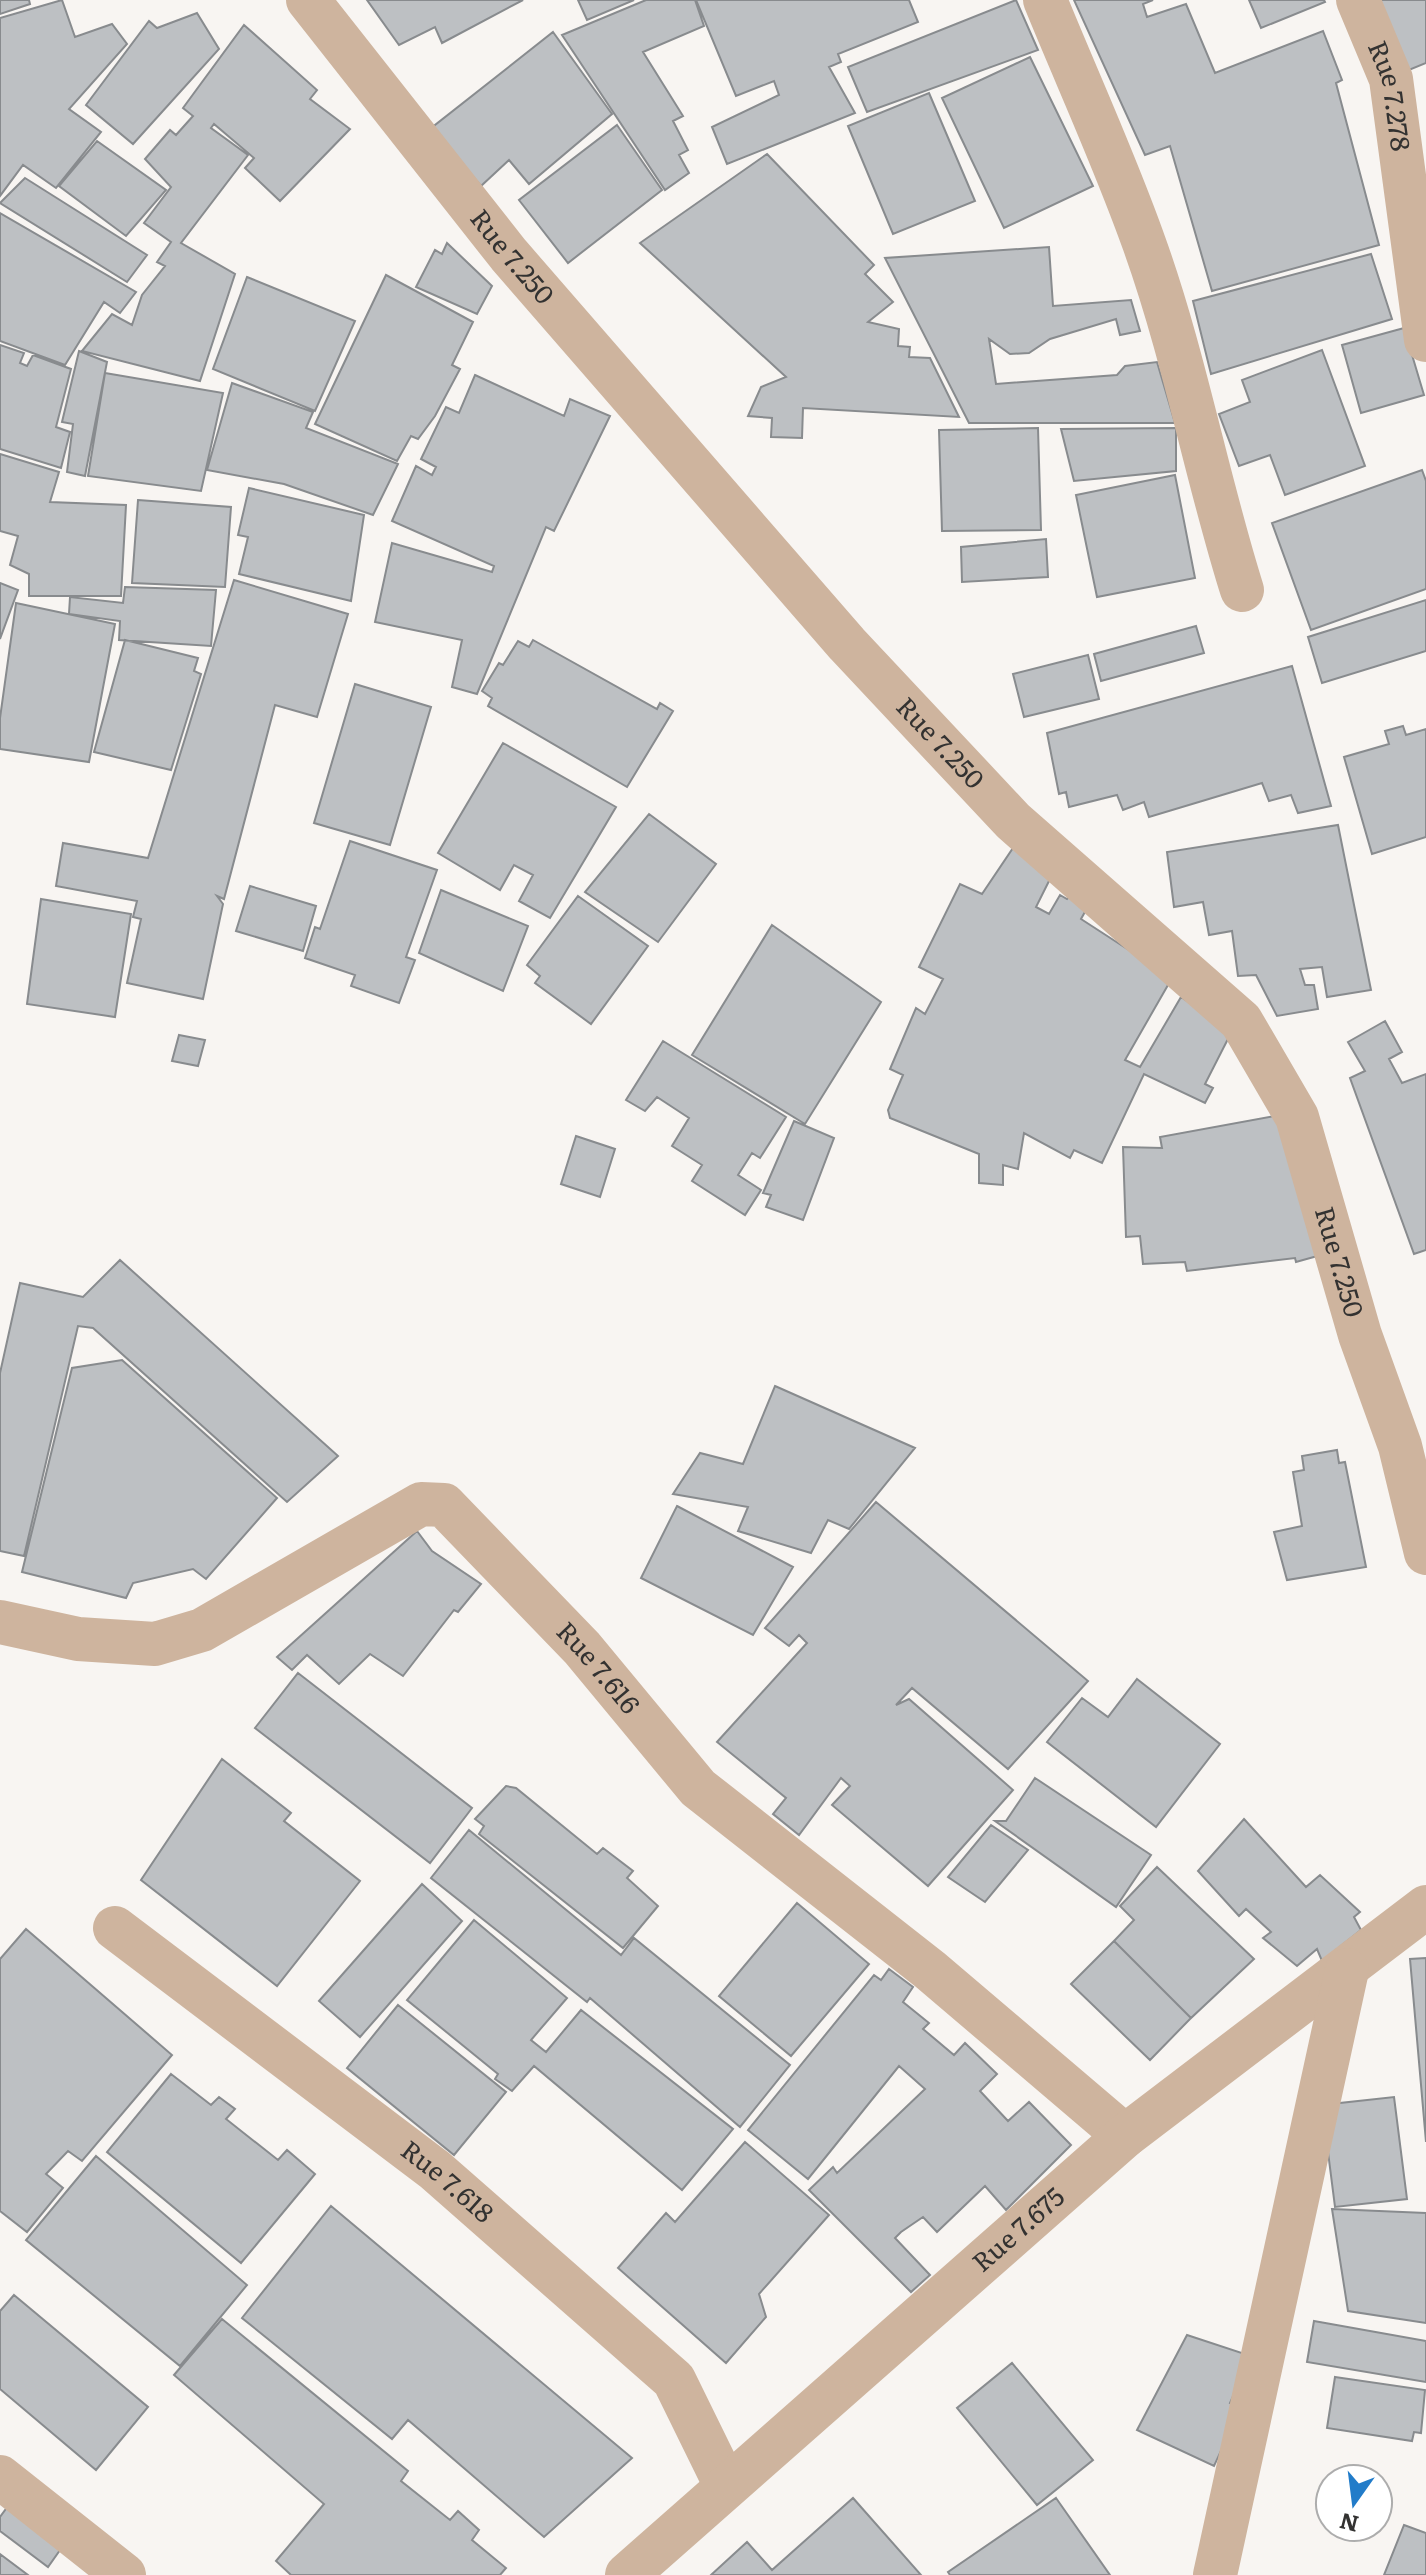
<svg xmlns="http://www.w3.org/2000/svg" width="1426" height="2575" viewBox="0 0 1426 2575" font-family="Literata,serif">
<rect width="100%" height="100%" fill="#f8f5f2"/>
<!-- building -->
<path fill="#bdc0c3" stroke="#888b8e" stroke-width="2" d="M 0,0 L 29,0 L 30,4 L 0,14 Z
M 62,0 L 75,37 L 112,24 L 127,44 L 69,109 L 101,132 L 56,188 L 23,165 L 0,196 L 0,18 Z
M 367,0 L 523,0 L 442,43 L 435,27 L 399,45 Z
M 578,0 L 634,0 L 587,20 Z
M 646,0 L 695,0 L 704,26 L 643,52 L 683,116 L 673,121 L 688,150 L 679,155 L 689,173 L 665,190 L 562,35 Z
M 696,0 L 909,0 L 918,22 L 838,54 L 841,62 L 829,67 L 855,113 L 727,164 L 712,127 L 779,95 L 774,81 L 736,96 Z
M 1016,0 L 1038,50 L 867,112 L 848,67 Z
M 1074,0 L 1153,0 L 1143,4 L 1147,17 L 1186,4 L 1215,73 L 1323,31 L 1342,80 L 1336,83 L 1379,245 L 1212,291 L 1170,146 L 1145,155 Z
M 1249,0 L 1324,0 L 1325,2 L 1261,28 Z
M 1375,0 L 1426,0 L 1426,63 L 1404,72 Z
M 197,13 L 219,49 L 133,144 L 86,105 L 149,21 L 157,28 Z
M 244,25 L 317,90 L 310,99 L 350,129 L 280,201 L 245,168 L 254,158 L 214,124 L 211,128 L 248,155 L 181,243 L 235,274 L 200,381 L 82,351 L 112,314 L 132,325 L 142,295 L 165,266 L 157,262 L 171,242 L 144,223 L 171,187 L 145,159 L 170,130 L 176,135 L 193,116 L 183,108 Z
M 553,32 L 612,114 L 529,184 L 509,160 L 481,186 L 430,129 Z
M 1030,57 L 1093,186 L 1004,228 L 942,98 Z
M 929,93 L 975,201 L 893,234 L 848,126 Z
M 617,125 L 662,190 L 568,263 L 519,200 Z
M 97,141 L 166,190 L 126,236 L 59,186 Z
M 767,154 L 874,265 L 865,274 L 893,302 L 868,322 L 899,329 L 898,346 L 910,347 L 909,357 L 930,358 L 959,417 L 803,408 L 802,438 L 771,437 L 772,418 L 748,416 L 761,387 L 786,377 L 640,243 Z
M 25,178 L 147,255 L 127,282 L 0,203 Z
M 0,213 L 136,292 L 120,313 L 104,302 L 65,365 L 0,341 Z
M 447,243 L 492,286 L 477,314 L 416,287 L 435,250 L 442,254 Z
M 1049,247 L 1053,306 L 1131,300 L 1140,331 L 1120,335 L 1116,319 L 1050,339 L 1029,353 L 1010,354 L 989,339 L 996,384 L 1117,375 L 1125,366 L 1157,362 L 1175,423 L 969,423 L 885,258 Z
M 1371,254 L 1392,319 L 1211,374 L 1193,301 Z
M 386,275 L 473,322 L 452,365 L 460,369 L 435,416 L 418,439 L 411,436 L 397,461 L 315,424 Z
M 247,277 L 355,321 L 315,411 L 213,369 Z
M 1404,328 L 1424,395 L 1361,413 L 1342,345 Z
M 0,345 L 24,353 L 20,363 L 27,366 L 33,355 L 71,369 L 56,427 L 70,432 L 61,468 L 0,449 Z
M 1322,350 L 1365,466 L 1285,495 L 1270,455 L 1239,466 L 1219,414 L 1250,402 L 1242,380 Z
M 79,351 L 107,362 L 85,476 L 67,472 L 73,424 L 62,422 Z
M 105,373 L 223,393 L 201,491 L 88,476 Z
M 475,375 L 564,416 L 570,399 L 610,416 L 554,531 L 546,527 L 477,694 L 452,687 L 462,640 L 375,622 L 392,543 L 492,572 L 494,566 L 392,521 L 416,466 L 432,475 L 436,467 L 421,459 L 446,407 L 459,413 Z
M 232,383 L 313,412 L 306,428 L 398,464 L 373,515 L 284,484 L 207,470 Z
M 1038,428 L 1041,530 L 942,531 L 939,430 Z
M 1176,428 L 1176,471 L 1074,481 L 1061,429 Z
M 0,454 L 59,472 L 50,502 L 126,505 L 121,596 L 29,596 L 29,574 L 10,565 L 18,536 L 0,531 Z
M 1422,470 L 1426,481 L 1426,589 L 1311,630 L 1272,523 Z
M 1175,475 L 1195,578 L 1097,597 L 1076,495 Z
M 249,488 L 364,515 L 351,601 L 239,574 L 248,537 L 238,535 Z
M 138,500 L 231,507 L 225,587 L 132,583 Z
M 1046,539 L 1048,577 L 962,582 L 961,547 Z
M 234,580 L 348,614 L 317,717 L 275,705 L 224,899 L 217,896 L 223,904 L 203,999 L 127,983 L 141,919 L 133,917 L 137,901 L 56,886 L 63,843 L 148,858 Z
M 0,583 L 18,590 L 0,639 Z
M 125,587 L 216,590 L 211,646 L 119,640 L 120,621 L 69,614 L 70,597 L 123,603 Z
M 1426,600 L 1426,651 L 1322,683 L 1308,637 Z
M 16,603 L 115,624 L 89,762 L 0,749 L 0,718 Z
M 1196,626 L 1204,653 L 1101,681 L 1094,654 Z
M 125,640 L 198,658 L 194,671 L 201,674 L 171,770 L 94,752 Z
M 533,640 L 657,709 L 660,703 L 673,711 L 627,787 L 488,706 L 492,698 L 482,691 L 499,663 L 503,665 L 518,641 L 529,647 Z
M 1088,655 L 1099,699 L 1024,717 L 1013,674 Z
M 1292,666 L 1331,806 L 1298,813 L 1291,795 L 1269,801 L 1262,783 L 1149,817 L 1144,802 L 1123,810 L 1117,795 L 1069,807 L 1066,792 L 1059,794 L 1047,733 Z
M 355,684 L 431,707 L 390,845 L 314,823 Z
M 1403,726 L 1406,735 L 1426,729 L 1426,837 L 1372,854 L 1344,757 L 1389,744 L 1385,731 Z
M 503,743 L 616,807 L 550,918 L 519,901 L 533,875 L 514,865 L 500,890 L 438,853 Z
M 649,814 L 716,864 L 658,942 L 585,892 Z
M 1338,825 L 1371,990 L 1327,997 L 1322,967 L 1300,969 L 1305,985 L 1314,985 L 1318,1009 L 1277,1016 L 1256,975 L 1238,976 L 1232,931 L 1209,935 L 1203,902 L 1174,907 L 1167,852 Z
M 350,841 L 437,870 L 406,957 L 415,960 L 399,1003 L 351,986 L 355,975 L 305,958 L 315,927 L 320,929 Z
M 1013,848 L 1052,875 L 1036,907 L 1049,914 L 1060,895 L 1067,899 L 1073,893 L 1086,910 L 1081,919 L 1172,978 L 1125,1060 L 1140,1067 L 1181,997 L 1232,1031 L 1205,1084 L 1213,1088 L 1205,1103 L 1144,1074 L 1102,1163 L 1074,1150 L 1070,1158 L 1024,1133 L 1018,1169 L 1003,1165 L 1003,1185 L 979,1183 L 979,1154 L 890,1118 L 888,1110 L 903,1075 L 890,1069 L 916,1008 L 925,1014 L 943,979 L 919,967 L 960,884 L 982,894 Z
M 250,886 L 316,906 L 303,951 L 236,931 Z
M 441,890 L 528,926 L 503,991 L 419,953 Z
M 578,896 L 648,946 L 591,1024 L 535,983 L 540,976 L 527,965 Z
M 41,899 L 131,914 L 115,1017 L 27,1004 Z
M 772,925 L 881,1002 L 805,1124 L 692,1055 Z
M 1385,1021 L 1402,1052 L 1389,1059 L 1402,1083 L 1426,1074 L 1426,1250 L 1414,1254 L 1350,1078 L 1365,1071 L 1348,1042 Z
M 179,1035 L 205,1040 L 198,1066 L 172,1061 Z
M 663,1041 L 786,1117 L 760,1158 L 752,1153 L 738,1175 L 761,1190 L 745,1215 L 692,1181 L 702,1165 L 672,1146 L 689,1118 L 657,1097 L 645,1111 L 626,1100 Z
M 1285,1114 L 1328,1253 L 1296,1262 L 1295,1258 L 1187,1271 L 1185,1262 L 1143,1264 L 1140,1236 L 1126,1237 L 1123,1147 L 1162,1148 L 1160,1137 Z
M 794,1121 L 834,1138 L 803,1220 L 766,1207 L 771,1195 L 763,1193 Z
M 576,1136 L 615,1149 L 600,1197 L 561,1184 Z
M 120,1260 L 338,1456 L 287,1502 L 93,1328 L 78,1326 L 24,1556 L 0,1551 L 0,1373 L 20,1283 L 83,1297 Z
M 122,1360 L 277,1498 L 206,1579 L 193,1569 L 133,1583 L 126,1598 L 22,1572 L 72,1368 Z
M 775,1386 L 915,1448 L 849,1529 L 828,1520 L 811,1553 L 738,1531 L 748,1507 L 673,1494 L 700,1453 L 743,1464 Z
M 1337,1450 L 1339,1463 L 1345,1462 L 1366,1567 L 1287,1580 L 1274,1532 L 1302,1526 L 1293,1472 L 1304,1470 L 1302,1456 Z
M 876,1502 L 1088,1681 L 1008,1769 L 912,1688 L 896,1705 L 909,1699 L 1013,1790 L 928,1886 L 832,1805 L 850,1786 L 841,1778 L 799,1835 L 773,1814 L 786,1798 L 717,1742 L 807,1643 L 799,1635 L 789,1646 L 765,1628 Z
M 677,1506 L 793,1567 L 753,1635 L 641,1578 Z
M 417,1531 L 432,1551 L 481,1584 L 458,1612 L 454,1610 L 403,1676 L 370,1654 L 339,1684 L 307,1655 L 292,1670 L 277,1657 Z
M 298,1673 L 472,1808 L 430,1863 L 255,1728 Z
M 1137,1679 L 1220,1744 L 1156,1827 L 1047,1742 L 1082,1698 L 1108,1717 Z
M 222,1759 L 291,1813 L 284,1821 L 360,1881 L 277,1986 L 141,1880 Z
M 1035,1778 L 1151,1855 L 1116,1907 L 995,1821 L 1006,1821 Z
M 506,1786 L 516,1788 L 597,1854 L 603,1848 L 633,1871 L 627,1878 L 658,1906 L 623,1948 L 479,1834 L 484,1826 L 475,1819 Z
M 1244,1819 L 1306,1887 L 1320,1875 L 1360,1912 L 1354,1917 L 1361,1930 L 1322,1961 L 1317,1949 L 1297,1966 L 1263,1938 L 1271,1932 L 1246,1909 L 1239,1916 L 1198,1871 Z
M 991,1825 L 1028,1850 L 985,1902 L 948,1877 Z
M 469,1830 L 621,1955 L 634,1938 L 790,2065 L 740,2127 L 590,1998 L 587,2002 L 431,1878 Z
M 1157,1867 L 1254,1959 L 1191,2018 L 1114,1941 L 1134,1920 L 1120,1906 Z
M 422,1884 L 462,1921 L 360,2037 L 319,2001 Z
M 797,1903 L 869,1964 L 791,2056 L 719,1996 Z
M 474,1920 L 567,1998 L 531,2040 L 546,2052 L 581,2010 L 733,2129 L 682,2190 L 534,2066 L 512,2091 L 495,2079 L 498,2074 L 407,2000 Z
M 26,1929 L 172,2055 L 82,2161 L 68,2151 L 46,2174 L 63,2188 L 27,2232 L 0,2211 L 0,1959 Z
M 1114,1941 L 1191,2018 L 1150,2060 L 1071,1984 Z
M 1426,1958 L 1426,2142 L 1410,1959 Z
M 889,1969 L 913,1987 L 903,2002 L 929,2023 L 923,2029 L 954,2055 L 965,2043 L 997,2074 L 980,2091 L 1008,2121 L 1029,2102 L 1071,2145 L 1006,2210 L 985,2186 L 937,2232 L 923,2217 L 901,2232 L 895,2238 L 930,2275 L 911,2292 L 809,2190 L 833,2167 L 837,2173 L 925,2089 L 899,2066 L 808,2179 L 748,2130 L 874,1975 L 881,1980 Z
M 398,2005 L 506,2092 L 454,2155 L 347,2068 Z
M 171,2074 L 211,2105 L 219,2097 L 235,2109 L 226,2119 L 278,2160 L 287,2150 L 315,2174 L 241,2263 L 107,2152 Z
M 1394,2097 L 1407,2199 L 1335,2207 L 1322,2105 Z
M 745,2142 L 829,2215 L 759,2294 L 766,2317 L 726,2363 L 618,2268 L 666,2213 L 675,2222 Z
M 96,2156 L 247,2285 L 180,2366 L 26,2240 Z
M 331,2206 L 632,2458 L 544,2537 L 408,2420 L 392,2439 L 242,2318 Z
M 1332,2209 L 1426,2213 L 1426,2323 L 1348,2311 Z
M 14,2295 L 148,2407 L 96,2470 L 0,2389 L 0,2311 Z
M 222,2319 L 408,2471 L 401,2481 L 450,2520 L 458,2511 L 479,2530 L 472,2540 L 506,2568 L 500,2575 L 291,2575 L 276,2561 L 324,2504 L 174,2375 Z
M 1314,2321 L 1426,2341 L 1426,2382 L 1307,2362 Z
M 1187,2335 L 1251,2356 L 1230,2403 L 1241,2408 L 1214,2466 L 1137,2430 Z
M 1012,2363 L 1093,2460 L 1037,2505 L 957,2408 Z
M 1335,2377 L 1425,2390 L 1421,2433 L 1414,2432 L 1412,2441 L 1327,2428 Z
M 853,2498 L 921,2575 L 711,2575 L 747,2542 L 772,2570 Z
M 1056,2498 L 1110,2575 L 950,2575 L 948,2572 Z
M 11,2502 L 65,2543 L 48,2567 L 0,2531 L 0,2517 Z
M 1404,2525 L 1426,2533 L 1426,2575 L 1384,2575 Z
M 0,2554 L 28,2575 L 0,2575 Z"/>
<g fill="none" stroke-linecap="round" stroke-linejoin="round">
<!-- street -->
<g stroke="#ceb49e" stroke-width="44">
<path id="s1" d="M 308,0 L 509,255 L 847,644 L 1013,821 L 1241,1021 L 1297,1117 L 1360,1335 L 1400,1446 L 1426,1553"/>
<path d="M 1045,0 C 1078,81 1115,161 1144,243 C 1185,357 1206,476 1242,590"/>
<path id="s2" d="M 1358,0 L 1391,79 L 1426,340"/>
<path id="s3" d="M 0,1622 L 78,1639 L 155,1644 L 202,1630 L 421,1504 L 444,1505 L 582,1648 L 698,1788 L 930,1970 L 1125,2136"/>
<path id="s4" d="M 115,1928 L 435,2170 L 674,2380 L 726,2486"/>
<path d="M 0,2477 L 124,2575"/>
<path id="s5" d="M 627,2575 L 1125,2136 L 1426,1907"/>
<path d="M 1215,2575 L 1347,1970"/>
</g>
</g>
<g text-anchor="middle" stroke-width="7" stroke-linejoin="round" paint-order="stroke">
<!-- street labels -->
<g font-size="26" fill="#333231" stroke="#fff">
<text dy="9" stroke="none"><textPath href="#s2" startOffset="102">Rue 7.278</textPath></text>
<text dy="9" stroke="none"><textPath href="#s1" startOffset="328">Rue 7.250</textPath></text>
<text dy="9" stroke="none"><textPath href="#s1" startOffset="976">Rue 7.250</textPath></text>
<text dy="9" stroke="none"><textPath href="#s1" startOffset="1648">Rue 7.250</textPath></text>
<text dy="9" stroke="none"><textPath href="#s3" startOffset="706">Rue 7.616</textPath></text>
<text dy="9" stroke="none"><textPath href="#s4" startOffset="418">Rue 7.618</textPath></text>
<text dy="9" stroke="none"><textPath href="#s5" startOffset="522">Rue 7.675</textPath></text>
</g>
</g>
<!-- north arrow -->
<g transform="translate(1354 2503) rotate(194)"><circle r="38" fill="#ffffff" stroke="#adadad" stroke-width="2"/>
<path d="M0-6L14 30L0 20L-14 30Z" fill="#227cc9"/>
<text y="-12" font-size="22" font-weight="bold" text-anchor="middle" fill="#333231">N</text>
</g>
</svg>
